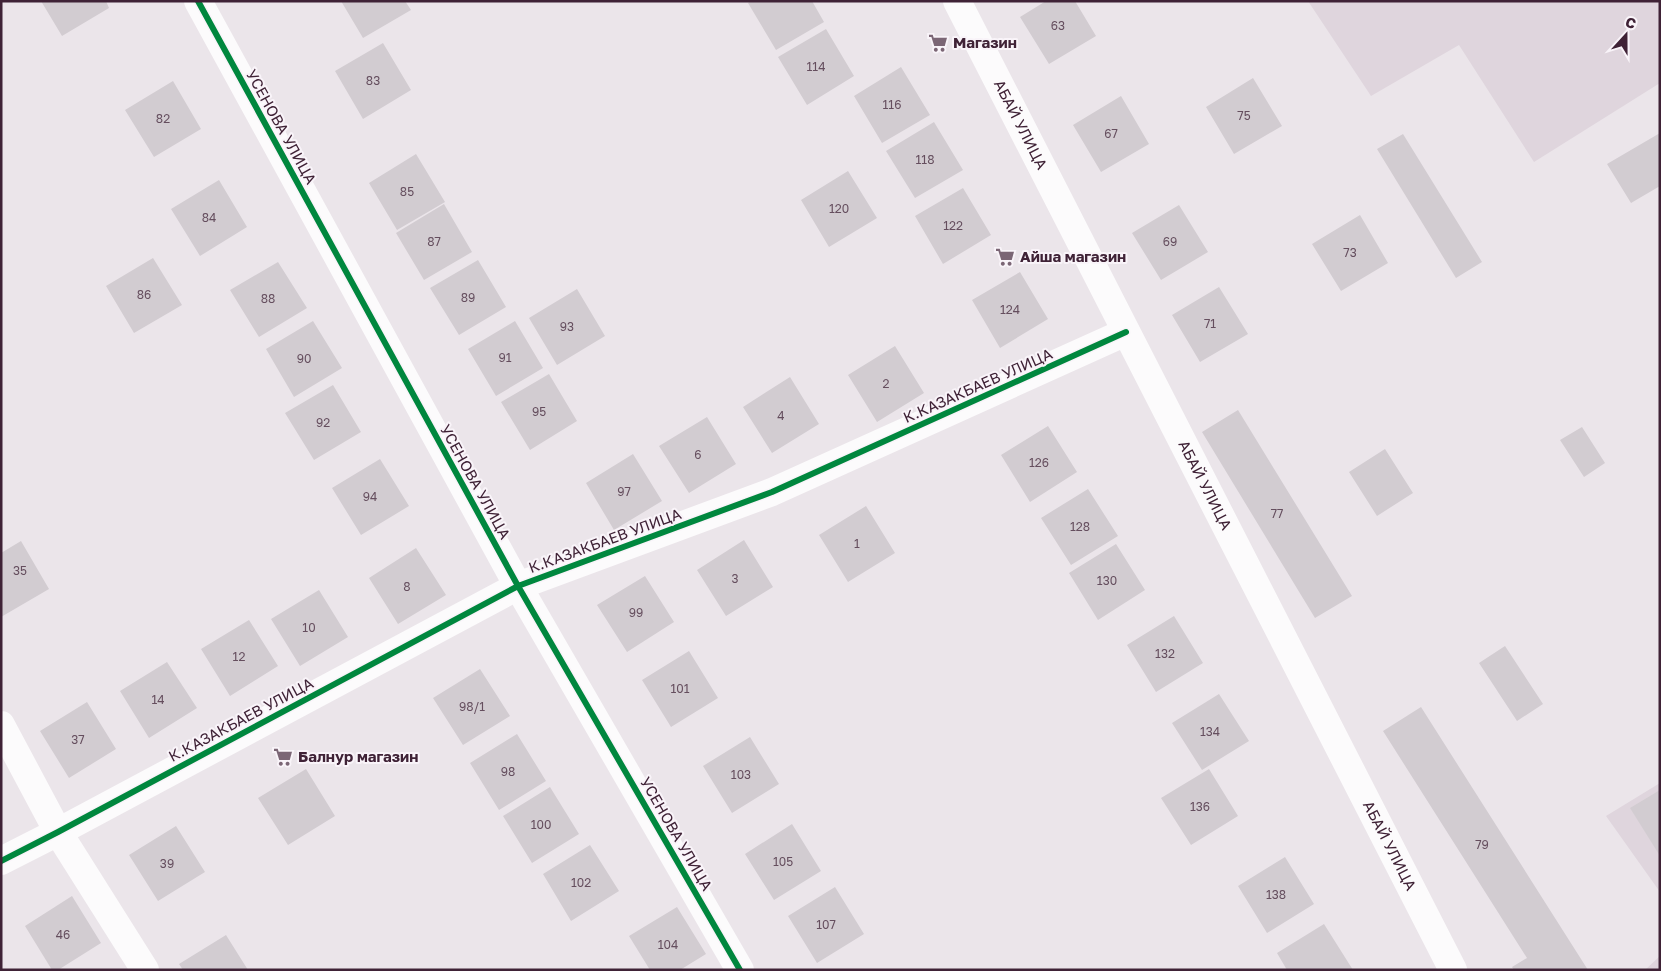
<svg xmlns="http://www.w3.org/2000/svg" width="1661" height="971" viewBox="0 0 1661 971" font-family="'Golos Text',sans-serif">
<rect width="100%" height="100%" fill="#ebe5ea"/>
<!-- built -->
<path fill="#dfd5dd" d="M 1308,1 L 1660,1 L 1660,83 L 1534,162 L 1459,45 L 1371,96 Z
M 1660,783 L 1660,892 L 1606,816 Z
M 1660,956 L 1660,970 L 1645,970 Z"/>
<!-- building -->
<path fill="#d2ccd1" d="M 41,1 L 106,1 L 109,8 L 62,36 Z
M 341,1 L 405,1 L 411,10 L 363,38 Z
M 751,1 L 812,1 L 824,22 L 776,50 L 748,3 Z
M 1046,1 L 1075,1 L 1096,36 L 1049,64 L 1020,17 Z
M 826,29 L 854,76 L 807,105 L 778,57 Z
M 383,43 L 411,90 L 363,119 L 335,71 Z
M 901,67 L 930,115 L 882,143 L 854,96 Z
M 1253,78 L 1282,126 L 1234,154 L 1206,107 Z
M 173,81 L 201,129 L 154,157 L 125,110 Z
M 1121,96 L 1149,144 L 1101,172 L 1073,125 Z
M 934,122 L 963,170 L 915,198 L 886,151 Z
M 1660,133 L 1660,186 L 1631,203 L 1607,164 Z
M 1403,134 L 1482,262 L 1456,278 L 1377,149 Z
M 416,154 L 445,202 L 397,230 L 369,183 Z
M 848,171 L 877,218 L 829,247 L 801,200 Z
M 219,180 L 247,227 L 200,256 L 171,209 Z
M 963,188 L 991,235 L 943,264 L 915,216 Z
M 444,204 L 472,252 L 424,280 L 396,233 Z
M 1179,205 L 1208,252 L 1161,280 L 1132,233 Z
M 1360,215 L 1388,263 L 1341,291 L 1312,244 Z
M 153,258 L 182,305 L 134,333 L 106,286 Z
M 478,260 L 506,307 L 459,335 L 430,288 Z
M 278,262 L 307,308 L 259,337 L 230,290 Z
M 1020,272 L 1048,319 L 1000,348 L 972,300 Z
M 1219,287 L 1248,334 L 1200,362 L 1172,315 Z
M 577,289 L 605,336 L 557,365 L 529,318 Z
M 313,321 L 342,368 L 294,397 L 266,349 Z
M 515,321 L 543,368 L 496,396 L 468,349 Z
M 895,346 L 924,393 L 877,422 L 848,375 Z
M 549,374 L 577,421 L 530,450 L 501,402 Z
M 790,377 L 819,424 L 772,453 L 743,407 Z
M 333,385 L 361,432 L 314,460 L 285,413 Z
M 1238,410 L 1352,596 L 1315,618 L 1202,432 Z
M 707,417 L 736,464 L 689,493 L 659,446 Z
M 1048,426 L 1077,472 L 1030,502 L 1001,455 Z
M 1582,427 L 1605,463 L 1584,477 L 1560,440 Z
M 1385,449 L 1413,493 L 1377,516 L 1349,472 Z
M 633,454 L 662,501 L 614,530 L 586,483 Z
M 380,459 L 409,506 L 361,535 L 332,488 Z
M 1088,489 L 1118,536 L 1071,565 L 1041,518 Z
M 866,506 L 895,553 L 848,582 L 819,535 Z
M 744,540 L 773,587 L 726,616 L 697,570 Z
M 21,541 L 49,589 L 1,617 L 1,553 Z
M 1116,544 L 1145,590 L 1098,620 L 1069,573 Z
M 416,548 L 446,595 L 398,624 L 369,578 Z
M 645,576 L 674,622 L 627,652 L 597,605 Z
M 319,590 L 348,637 L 300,666 L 271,619 Z
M 1174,616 L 1203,663 L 1156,692 L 1127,645 Z
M 249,620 L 278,666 L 230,696 L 201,649 Z
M 1505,646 L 1543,704 L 1517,721 L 1479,663 Z
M 689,651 L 718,698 L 671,727 L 642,680 Z
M 167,662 L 197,708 L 149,738 L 120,691 Z
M 480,669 L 510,716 L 463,745 L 433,698 Z
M 1219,694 L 1249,741 L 1202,770 L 1172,723 Z
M 87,702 L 116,749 L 69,778 L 40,731 Z
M 1421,707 L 1588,970 L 1514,970 L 1512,967 L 1527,958 L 1383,731 Z
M 517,734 L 546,781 L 499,810 L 470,763 Z
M 750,737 L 779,784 L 732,813 L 703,766 Z
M 306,769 L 335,816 L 288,845 L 258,798 Z
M 1209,769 L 1238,816 L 1191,845 L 1161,798 Z
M 550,787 L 579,834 L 532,863 L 503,816 Z
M 1660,790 L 1660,856 L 1630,808 Z
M 792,824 L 821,871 L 774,900 L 745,854 Z
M 176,826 L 205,872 L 158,901 L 129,855 Z
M 590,845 L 619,891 L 571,921 L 543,874 Z
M 1285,857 L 1314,904 L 1267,933 L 1238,886 Z
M 835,887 L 864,934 L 817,963 L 788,916 Z
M 72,896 L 101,943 L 58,970 L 52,970 L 25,926 Z
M 677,907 L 706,954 L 680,970 L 650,970 L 629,936 Z
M 1324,924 L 1353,970 L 1287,970 L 1277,953 Z
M 226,935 L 248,970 L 183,970 L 179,964 Z"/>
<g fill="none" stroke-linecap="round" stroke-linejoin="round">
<!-- street -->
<g stroke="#fcfbfc" stroke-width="28">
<path d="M 198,1 L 518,586 L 740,970"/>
<path id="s1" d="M 957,1 L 1453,970"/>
<path d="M 1,725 L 58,832 L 145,970"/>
<path d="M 1,861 L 58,832 L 518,586 L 772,492 L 1126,332"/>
</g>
<!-- cycleway casing -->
<g stroke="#f9f4f9" stroke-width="9">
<path id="cycleway" d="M 198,1 L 518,586 L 740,970
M 1,861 L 58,832 L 518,586 L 772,492 L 1126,332"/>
</g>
<!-- cycleway -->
<use href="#cycleway" stroke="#00873e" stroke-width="6"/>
</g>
<!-- icons -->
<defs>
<g id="supermarket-bare" transform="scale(1.5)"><path d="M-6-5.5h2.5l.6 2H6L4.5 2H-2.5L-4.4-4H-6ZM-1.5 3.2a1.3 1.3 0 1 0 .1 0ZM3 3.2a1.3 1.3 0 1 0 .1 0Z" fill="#7b6675" stroke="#f9f4f9" stroke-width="2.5" paint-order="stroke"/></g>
</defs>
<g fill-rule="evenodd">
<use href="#supermarket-bare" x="938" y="43"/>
<use href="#supermarket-bare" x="1005" y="257"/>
<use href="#supermarket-bare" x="283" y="757"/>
</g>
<g text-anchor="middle" stroke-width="4" stroke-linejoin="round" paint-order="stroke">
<!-- number labels -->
<g font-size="12" fill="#654e5e">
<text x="1058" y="30">63</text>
<text x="816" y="71">114</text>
<text x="373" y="85">83</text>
<text x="892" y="109">116</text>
<text x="1244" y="120">75</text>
<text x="163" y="123">82</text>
<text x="1111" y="138">67</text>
<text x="925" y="164">118</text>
<text x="407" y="196">85</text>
<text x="839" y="213">120</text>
<text x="209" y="222">84</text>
<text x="953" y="230">122</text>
<text x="434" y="246">87</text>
<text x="1170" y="246">69</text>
<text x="1350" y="257">73</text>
<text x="144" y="299">86</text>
<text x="468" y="302">89</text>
<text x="268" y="303">88</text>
<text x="1010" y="314">124</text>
<text x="1210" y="328">71</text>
<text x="567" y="331">93</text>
<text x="505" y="362">91</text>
<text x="304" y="363">90</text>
<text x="886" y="388">2</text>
<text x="539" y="416">95</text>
<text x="781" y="420">4</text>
<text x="323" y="427">92</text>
<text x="698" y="459">6</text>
<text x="1039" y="467">126</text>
<text x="624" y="496">97</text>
<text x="370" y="501">94</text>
<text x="1277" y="518">77</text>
<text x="1080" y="531">128</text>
<text x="857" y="548">1</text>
<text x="20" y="575">35</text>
<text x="735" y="583">3</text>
<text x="1107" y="585">130</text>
<text x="407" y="591">8</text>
<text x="636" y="617">99</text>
<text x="309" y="632">10</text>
<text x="1165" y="658">132</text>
<text x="239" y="661">12</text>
<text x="680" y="693">101</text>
<text x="158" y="704">14</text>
<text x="472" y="711">98/1</text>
<text x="1210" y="736">134</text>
<text x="78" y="744">37</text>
<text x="508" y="776">98</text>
<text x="741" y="779">103</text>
<text x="1200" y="811">136</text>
<text x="541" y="829">100</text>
<text x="1482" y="849">79</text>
<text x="783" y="866">105</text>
<text x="167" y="868">39</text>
<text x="581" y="887">102</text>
<text x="1276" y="899">138</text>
<text x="826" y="929">107</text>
<text x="63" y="939">46</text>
<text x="668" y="949">104</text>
</g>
<!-- poi labels -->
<g font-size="15" font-weight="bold" fill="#3f2236" stroke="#f9f4f9" text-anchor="start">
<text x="953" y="48">Магазин</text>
<text x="1020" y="262">Айша магазин</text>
<text x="298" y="762">Балнур магазин</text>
</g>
<!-- street labels -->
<g font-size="15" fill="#3f2236" stroke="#f9f4f9">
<text dy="5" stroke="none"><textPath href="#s1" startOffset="139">АБАЙ УЛИЦА</textPath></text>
<text transform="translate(281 127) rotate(61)" y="5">УСЕНОВА УЛИЦА</text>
<text transform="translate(978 386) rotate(-24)" y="5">К.КАЗАКБАЕВ УЛИЦА</text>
<text transform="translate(475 482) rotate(61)" y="5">УСЕНОВА УЛИЦА</text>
<text dy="5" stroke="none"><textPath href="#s1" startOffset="544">АБАЙ УЛИЦА</textPath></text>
<text transform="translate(605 541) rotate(-20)" y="5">К.КАЗАКБАЕВ УЛИЦА</text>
<text transform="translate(241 720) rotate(-28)" y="5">К.КАЗАКБАЕВ УЛИЦА</text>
<text transform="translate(676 834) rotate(60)" y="5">УСЕНОВА УЛИЦА</text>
<text dy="5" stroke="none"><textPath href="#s1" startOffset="949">АБАЙ УЛИЦА</textPath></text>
</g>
</g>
<!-- border -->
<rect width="1661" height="971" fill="none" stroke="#3f2236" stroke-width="5"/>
<!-- north arrow -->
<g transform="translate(1626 35) rotate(21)" stroke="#f9f4f9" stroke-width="4" paint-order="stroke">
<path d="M0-4L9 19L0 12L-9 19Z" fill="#3f2236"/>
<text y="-8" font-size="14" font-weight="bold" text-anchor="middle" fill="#3f2236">С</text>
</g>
</svg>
